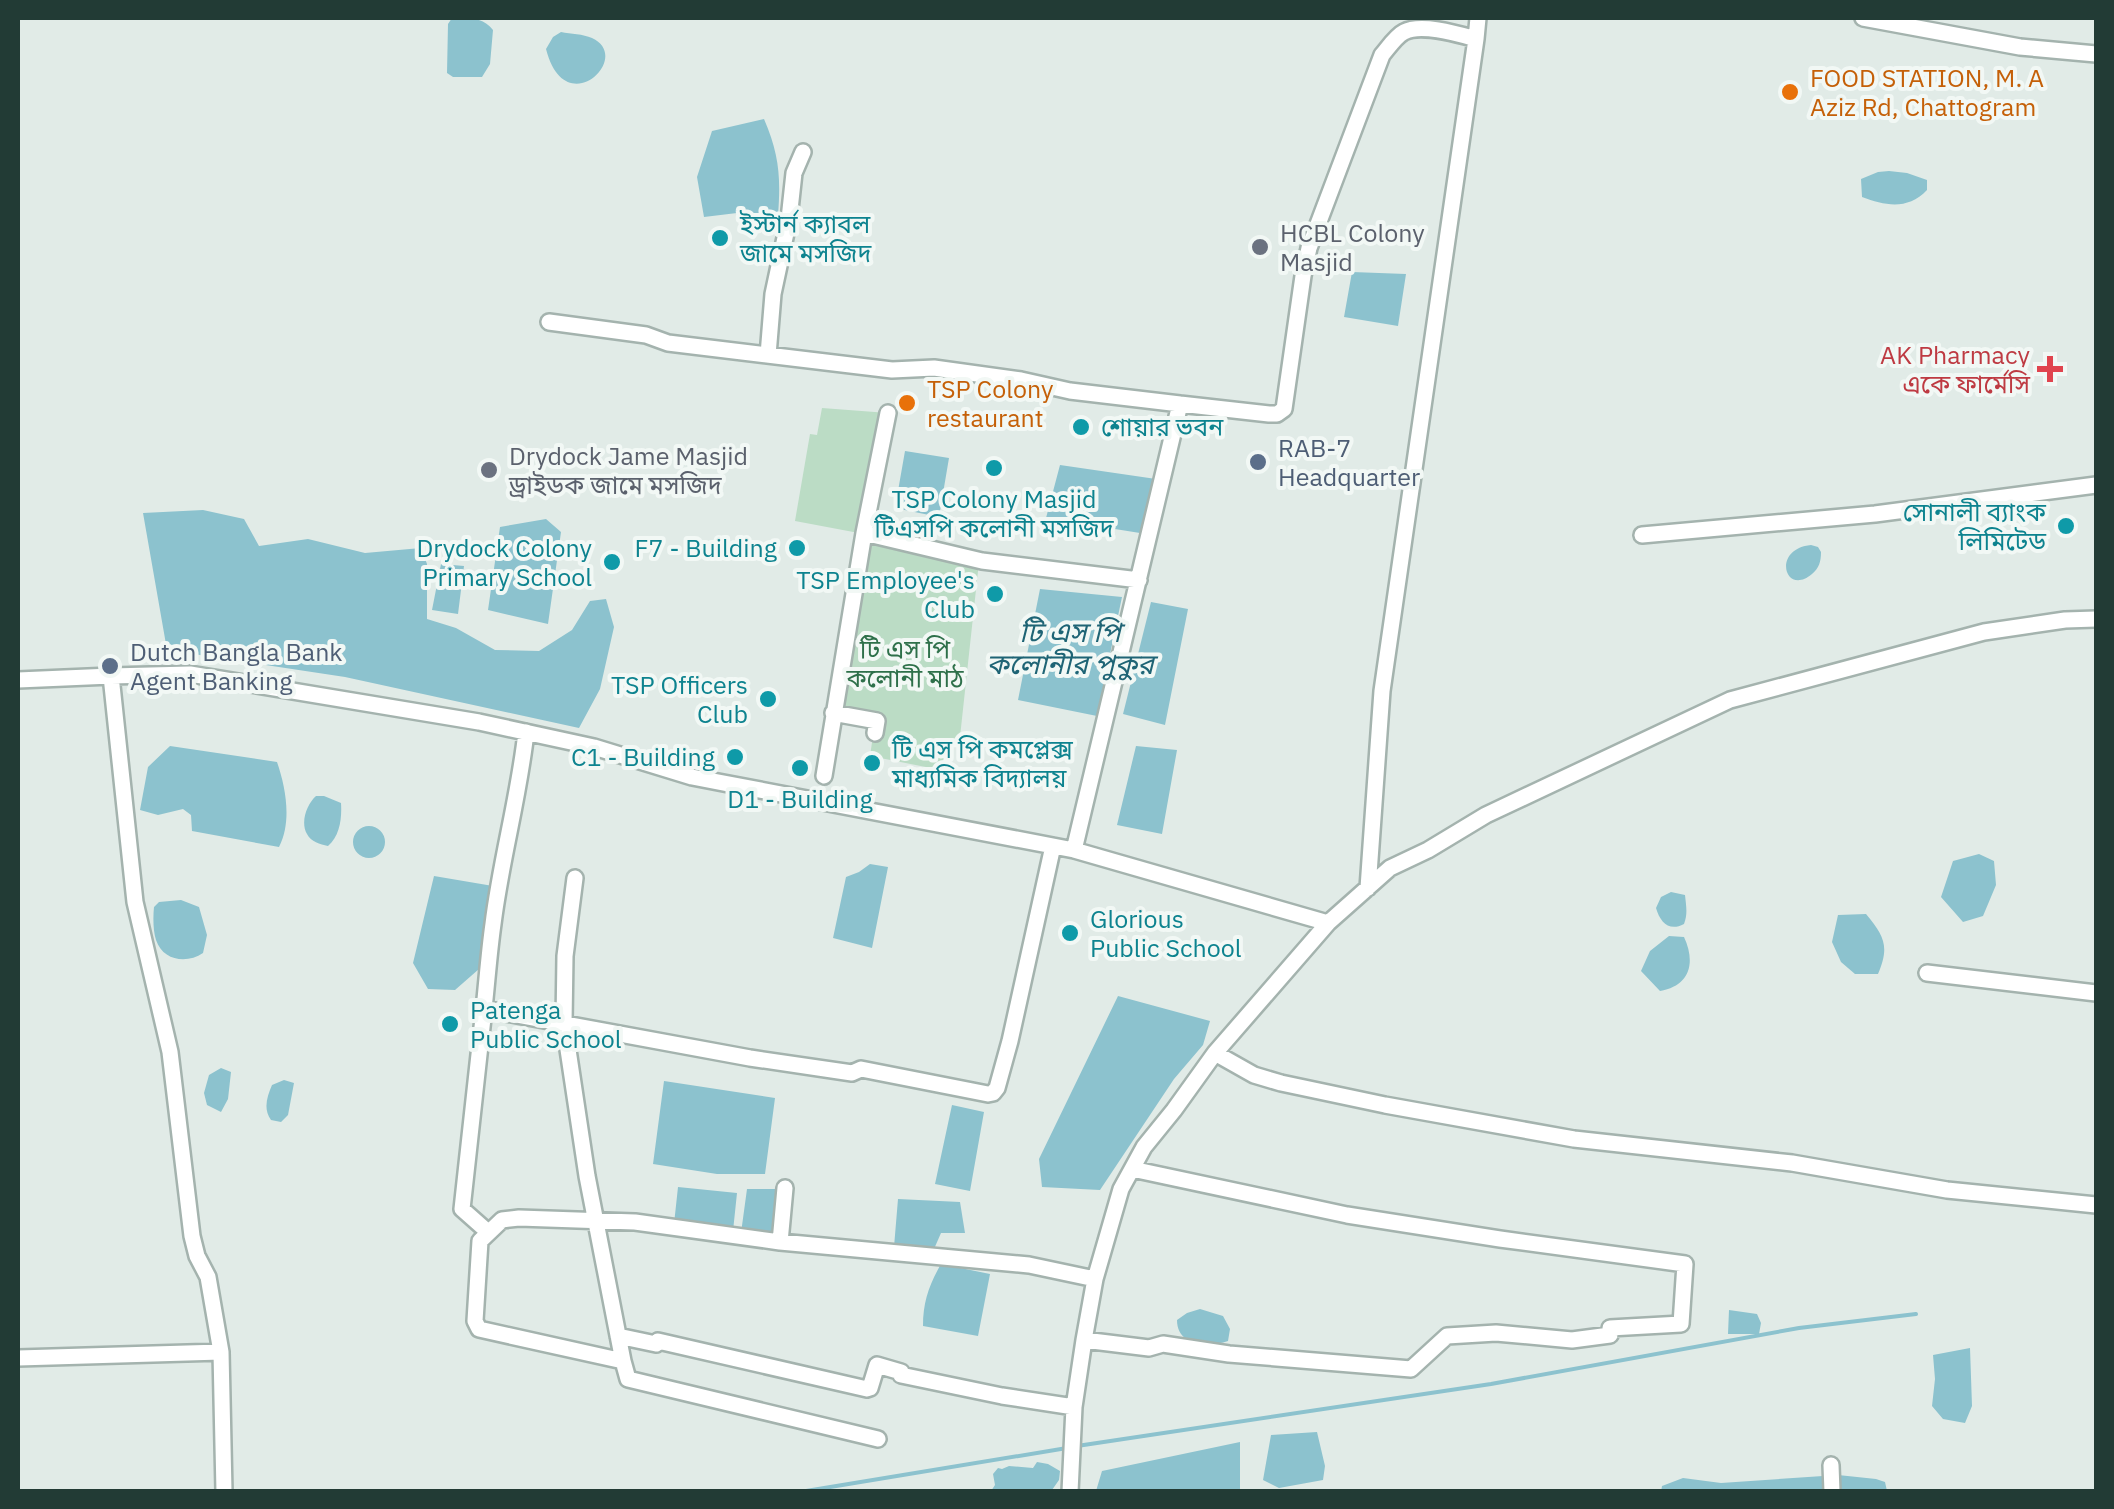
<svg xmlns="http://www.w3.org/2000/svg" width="2114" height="1509" viewBox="0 0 2114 1509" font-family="'IBM Plex Sans','Noto Sans Bengali',sans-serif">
<rect width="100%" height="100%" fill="#e1ebe7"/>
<!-- green -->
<path fill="#bbdcc5" d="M 822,408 L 888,413 L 864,533 L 979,562 L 959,746 L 946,745 L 941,770 L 870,756 L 875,722 L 833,714 L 864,534 L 795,521 L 810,434 L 817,435 Z"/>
<!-- water -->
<path fill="#8cc2ce" d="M 452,18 C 467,17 483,17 493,30 L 490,64 L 482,77 L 453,77 L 447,73 L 448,24 Z
M 561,32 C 571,34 583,34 592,38 C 634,57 565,124 546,49 L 553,37 Z
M 764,119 C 779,154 781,177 778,215 L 737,213 L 704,217 L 697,177 L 712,131 Z
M 1889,171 L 1907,173 L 1927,180 L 1927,190 C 1908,210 1886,206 1862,197 L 1861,179 L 1878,172 Z
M 1352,272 L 1406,274 L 1398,326 L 1344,317 Z
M 905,451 L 949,458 L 939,517 L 895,508 Z
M 1060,465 L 1156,479 L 1140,533 L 1046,518 Z
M 203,510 L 244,519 L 259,546 L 308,539 L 365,553 L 421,548 L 427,564 L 427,619 L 456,628 L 495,650 L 539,651 L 572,630 L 590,601 L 606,599 L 614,627 L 600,689 L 579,728 L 345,677 L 167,650 L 143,513 Z
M 546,519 L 561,532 L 548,624 L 488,610 L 500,527 Z
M 1811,545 L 1818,547 L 1821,552 C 1821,562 1819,568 1812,574 C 1785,597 1771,549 1811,545 Z
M 441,564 L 464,566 L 458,614 L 432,610 Z
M 1040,589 L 1122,597 L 1097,716 L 1018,700 Z
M 1151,602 L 1188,609 L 1165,725 L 1123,714 Z
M 170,746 L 277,762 C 286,788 292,822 279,847 L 192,831 L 191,815 L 183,809 L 158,815 L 140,810 L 148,767 Z
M 1136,746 L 1177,750 L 1162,834 L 1117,825 Z
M 316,796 L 324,796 L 341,803 C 342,818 340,836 328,846 C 320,844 311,842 307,834 C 300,822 307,804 316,796 Z
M353 842a16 16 0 1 1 32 0a16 16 0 1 1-32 0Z
M 1979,854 L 1994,861 L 1996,885 L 1983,916 L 1963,922 L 1941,897 L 1953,861 Z
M 870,864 L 888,867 L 872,948 L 833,938 L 846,877 L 859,872 Z
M 434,876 L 493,886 L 479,969 L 455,990 L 428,989 L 413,963 Z
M 1671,892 L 1685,895 C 1686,905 1688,914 1684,924 C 1669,932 1660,922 1656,908 L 1661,897 Z
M 181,900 L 199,907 L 207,935 L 203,953 C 187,964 163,961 156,940 C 153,930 153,917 154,907 L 159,902 Z
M 1866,914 C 1884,936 1890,946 1878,974 L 1855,974 L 1841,962 L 1832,942 L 1838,915 Z
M 1669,936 L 1684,937 C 1696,963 1690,986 1660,991 L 1641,971 L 1650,951 Z
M 1118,996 L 1210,1021 L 1203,1045 L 1174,1079 L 1100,1190 L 1042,1187 L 1039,1159 Z
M 221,1068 L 231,1072 L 228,1099 L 221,1112 L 207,1105 L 204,1093 L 209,1075 Z
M 284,1080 L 294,1083 L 288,1115 L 281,1122 L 271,1120 C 263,1109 267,1097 272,1085 Z
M 664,1081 L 775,1098 L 765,1174 L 717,1174 L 653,1164 Z
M 952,1105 L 984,1112 L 970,1191 L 935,1184 Z
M 678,1187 L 737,1193 L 733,1231 L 674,1224 Z
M 747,1189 L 780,1189 L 776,1239 L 741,1233 Z
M 898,1199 L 960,1202 L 965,1233 L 941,1233 L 934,1249 L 894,1247 Z
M 941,1264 L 990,1274 L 978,1336 L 923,1326 C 923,1302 929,1285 941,1264 Z
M 1200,1309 L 1223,1316 L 1230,1329 L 1228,1341 C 1208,1348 1177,1346 1177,1320 L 1187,1313 Z
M 1729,1310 L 1757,1314 L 1761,1323 L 1759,1334 L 1728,1334 Z
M 1970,1348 L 1972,1406 L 1965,1423 L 1943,1419 L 1932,1406 L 1935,1379 L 1933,1355 Z
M 1317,1432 L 1325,1466 L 1323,1480 L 1279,1488 L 1263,1480 L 1271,1435 Z
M 1240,1442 L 1240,1491 L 1096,1491 L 1102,1471 Z
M 1037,1462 L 1048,1464 L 1060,1471 L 1059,1480 L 1052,1490 L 991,1491 L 995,1485 L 993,1474 L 998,1468 L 1002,1469 L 1009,1466 L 1033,1468 Z
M 1838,1475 L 1876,1479 L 1885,1482 L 1887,1491 L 1661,1492 L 1662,1486 L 1683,1478 L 1721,1483 Z"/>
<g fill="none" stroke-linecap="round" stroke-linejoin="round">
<!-- stream -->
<path stroke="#8cc2ce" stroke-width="4" d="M 1077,1446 L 1491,1384 L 1799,1328 L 1916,1314
M 800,1492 L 1067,1448"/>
<!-- minor casing -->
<g stroke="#a4b3ae" stroke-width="20">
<path id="minor" d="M 1863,18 L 2020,47 L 2096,54
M 549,322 L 646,335 L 668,343 L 892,370 L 934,368 L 1021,380 L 1070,391 L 1180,404
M 768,355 L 773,294 L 789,219 L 794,173 L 803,152
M 864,533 L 888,413
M 1642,535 L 1875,514 L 2096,485
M 111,676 L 190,674 L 479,722 L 594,747 L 692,777 L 1074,850 L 1328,923 L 1390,868 L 1428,850 L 1486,815 L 1730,700 L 1984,632 L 2065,620 L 2096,619
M 18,680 L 111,676 L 135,902 L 170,1052 L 192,1236 L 197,1256 L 208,1277 L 221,1352 L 224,1492
M 833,713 L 877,721 L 875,733
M 824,776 L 864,533 L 982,561 L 1139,580
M 1074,850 L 1180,404 L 1269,414 L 1277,414 L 1284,409 L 1303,276 L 1309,248 L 1382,55 C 1388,48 1396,36 1404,32 C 1421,23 1458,34 1476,39 L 1478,18
M 575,878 L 565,956 L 564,1023 L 587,1176 L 623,1361
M 1368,888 L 1382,691 L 1476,39
M 1927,973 L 2096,993
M 484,1009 C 487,981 489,952 493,924 C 501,859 519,797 526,732
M 1215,1053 L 1254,1075 L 1281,1083 L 1385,1105 L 1574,1139 L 1792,1163 L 1947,1190 L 2096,1205
M 488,1232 L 462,1209 L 484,1009 L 750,1058 L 852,1073 L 861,1069 L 988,1094 L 993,1093 L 997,1088 L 1010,1041 L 1053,846
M 780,1242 L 785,1188
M 618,1336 L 656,1344 L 658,1341 L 867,1389 L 870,1388 L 877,1365 L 901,1372 L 901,1375 L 1002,1396 L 1074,1407
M 1084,1340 L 1149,1348 L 1163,1344 L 1229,1354 L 1411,1369 L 1447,1336 L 1496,1333 L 1572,1340 L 1610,1335 L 1610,1328 L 1681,1324 L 1685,1264 L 1500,1239 L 1347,1215 L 1132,1169
M 18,1358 L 221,1352
M 878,1439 L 628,1379 L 623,1361 L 479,1329 L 475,1321 L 480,1241 L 502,1220 L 519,1218 L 635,1222 L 780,1242 L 1029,1265 L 1095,1279
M 1831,1465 L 1832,1492
M 1070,1492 L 1074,1407 L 1084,1340 L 1095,1279 L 1121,1189 L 1144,1147 L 1174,1110 L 1215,1053 L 1328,923"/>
</g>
<!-- minor -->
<use href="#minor" stroke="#fff" stroke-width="15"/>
</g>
<!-- markers -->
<g fill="#e8710a" stroke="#f2f8f5" stroke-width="4">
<circle cx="1790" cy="92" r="10"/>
<circle cx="907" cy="403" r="10"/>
</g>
<g fill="#0f9aa8" stroke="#f2f8f5" stroke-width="4">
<circle cx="720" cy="238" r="10"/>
<circle cx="1081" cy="427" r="10"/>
<circle cx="994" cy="468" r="10"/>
<circle cx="2066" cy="526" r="10"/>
<circle cx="797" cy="548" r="10"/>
<circle cx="612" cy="562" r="10"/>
<circle cx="995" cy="594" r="10"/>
<circle cx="768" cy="699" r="10"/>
<circle cx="735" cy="757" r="10"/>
<circle cx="872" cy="763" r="10"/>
<circle cx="800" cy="768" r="10"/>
<circle cx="1070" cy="933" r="10"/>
<circle cx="450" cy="1024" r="10"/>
</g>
<g fill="#6b7280" stroke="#f2f8f5" stroke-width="4">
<circle cx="1260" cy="247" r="10"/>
<circle cx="489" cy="470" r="10"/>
</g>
<path fill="#e0444e" stroke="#f2f8f5" stroke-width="4" d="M2045 354h10v10h10v10h-10v10h-10v-10h-10v-10h10z"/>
<g fill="#5c6f8a" stroke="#f2f8f5" stroke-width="4">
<circle cx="1258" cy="462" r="10"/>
<circle cx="110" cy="666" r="10"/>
</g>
<g text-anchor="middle" stroke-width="8" stroke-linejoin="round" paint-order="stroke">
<!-- food labels -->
<g font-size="25" fill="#c56008" stroke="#f2f8f5" text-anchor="start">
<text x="1810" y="87">FOOD STATION, M. A<tspan x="1810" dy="29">Aziz Rd, Chattogram</tspan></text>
<text x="927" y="398">TSP Colony<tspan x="927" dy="29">restaurant</tspan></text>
</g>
<!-- culture labels -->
<g font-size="25" fill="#0d838f" stroke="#f2f8f5" text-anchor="end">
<text x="740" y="233" text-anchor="start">ইস্টার্ন ক্যাবল<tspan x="740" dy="29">জামে মসজিদ</tspan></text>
<text x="1101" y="436" text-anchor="start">শোয়ার ভবন</text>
<text x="994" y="508" text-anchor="middle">TSP Colony Masjid<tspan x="994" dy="29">টিএসপি কলোনী মসজিদ</tspan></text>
<text x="2046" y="521">সোনালী ব্যাংক<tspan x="2046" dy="29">লিমিটেড</tspan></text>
<text x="592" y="557">Drydock Colony<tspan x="592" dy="29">Primary School</tspan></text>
<text x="777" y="557">F7 - Building</text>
<text x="975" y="589">TSP Employee's<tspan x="975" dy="29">Club</tspan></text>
<text x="748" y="694">TSP Officers<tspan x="748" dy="29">Club</tspan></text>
<text x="892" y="758" text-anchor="start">টি এস পি কমপ্লেক্স<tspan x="892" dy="29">মাধ্যমিক বিদ্যালয়</tspan></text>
<text x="715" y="766">C1 - Building</text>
<text x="800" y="808" text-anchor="middle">D1 - Building</text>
<text x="1090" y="928" text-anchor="start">Glorious<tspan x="1090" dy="29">Public School</tspan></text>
<text x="470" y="1019" text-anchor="start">Patenga<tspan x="470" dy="29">Public School</tspan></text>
</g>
<!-- worship labels -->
<g font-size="25" fill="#5b616d" stroke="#f2f8f5" text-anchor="start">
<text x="1280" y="242">HCBL Colony<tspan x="1280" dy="29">Masjid</tspan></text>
<text x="509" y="465">Drydock Jame Masjid<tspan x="509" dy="29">ড্রাইডক জামে মসজিদ</tspan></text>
</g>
<!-- health labels -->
<g font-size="25" fill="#be3a42" stroke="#f2f8f5" text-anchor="end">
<text x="2030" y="364">AK Pharmacy<tspan x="2030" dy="29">একে ফার্মেসি</tspan></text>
</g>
<!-- service labels -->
<g font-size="25" fill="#4e5e75" stroke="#f2f8f5" text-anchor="start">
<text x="1278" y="457">RAB-7<tspan x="1278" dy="29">Headquarter</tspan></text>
<text x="130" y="661">Dutch Bangla Bank<tspan x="130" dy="29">Agent Banking</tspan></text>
</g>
<!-- park labels -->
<g font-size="25" fill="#2e704a" stroke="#f2f8f5">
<text x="905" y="658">টি এস পি<tspan x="905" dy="29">কলোনী মাঠ</tspan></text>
</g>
<!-- water labels -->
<g font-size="28" font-style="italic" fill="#1f6475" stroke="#f2f8f5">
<text x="1070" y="642">টি এস পি<tspan x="1070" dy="32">কলোনীর পুকুর</tspan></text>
</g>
</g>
<!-- border -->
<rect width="2114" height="1509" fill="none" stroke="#223b35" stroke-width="40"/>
</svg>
